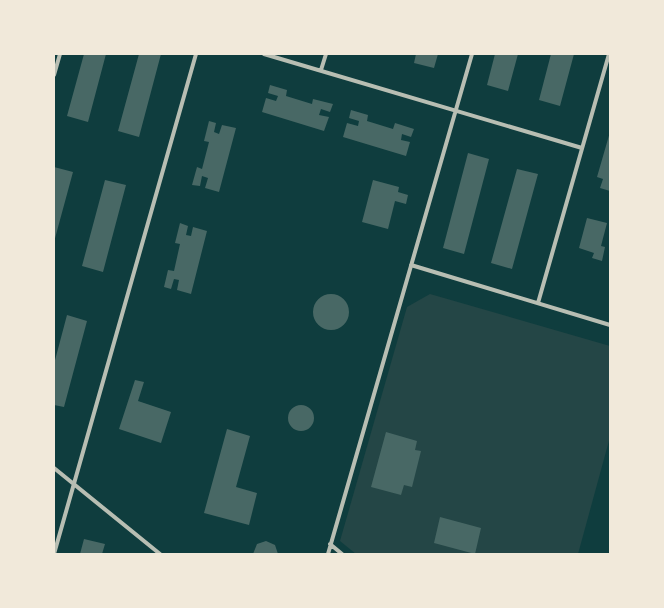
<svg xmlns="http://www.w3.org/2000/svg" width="664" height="608" viewBox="0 0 664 608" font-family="'Space Grotesk',sans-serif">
<rect width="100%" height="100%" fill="#0f3d3e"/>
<!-- green -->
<path fill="#244646" d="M 430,294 L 610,346 L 610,437 L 578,554 L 356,554 L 340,541 L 407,307 Z"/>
<!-- building -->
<path fill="#486865" d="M 84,54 L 106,54 L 88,122 L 67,116 Z
M 139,54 L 161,54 L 139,137 L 118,131 Z
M 416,54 L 438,54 L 434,68 L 414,63 Z
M 495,54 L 518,54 L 508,91 L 487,85 Z
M 551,54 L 574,54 L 560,106 L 539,100 Z
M 270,85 L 287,90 L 286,96 L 312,104 L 313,99 L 333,104 L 330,112 L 321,109 L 319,115 L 329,117 L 324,131 L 262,112 L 266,98 L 276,101 L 278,96 L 268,93 Z
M 351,110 L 368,115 L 367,121 L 393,129 L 395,123 L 414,129 L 411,137 L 402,134 L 401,140 L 410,142 L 406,156 L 343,137 L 347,123 L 358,126 L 359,121 L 349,118 Z
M 209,121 L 216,123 L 214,132 L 219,134 L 222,125 L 236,128 L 219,192 L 205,188 L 208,178 L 202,176 L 200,186 L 192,185 L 197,167 L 202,169 L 209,142 L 204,141 Z
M 610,132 L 610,191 L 600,188 L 603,179 L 597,177 Z
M 468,153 L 489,159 L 464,254 L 443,248 Z
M 54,167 L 73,172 L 54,242 Z
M 517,169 L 538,174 L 512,269 L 491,263 Z
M 105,180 L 126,185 L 103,272 L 82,266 Z
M 373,180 L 399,187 L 398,192 L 408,195 L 406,204 L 395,201 L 388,229 L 362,222 Z
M 587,218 L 607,223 L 601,246 L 605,247 L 602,261 L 592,258 L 594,253 L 579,248 Z
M 180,223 L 188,226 L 186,235 L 191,236 L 193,227 L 207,231 L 191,294 L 177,290 L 179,280 L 174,279 L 171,289 L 164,287 L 168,270 L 174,271 L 180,244 L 175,243 Z
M313 312a18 18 0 1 1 36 0a18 18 0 1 1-36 0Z
M 67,315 L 87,321 L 64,407 L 54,405 L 54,364 Z
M 135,380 L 144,382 L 138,401 L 171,412 L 161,443 L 119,429 Z
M288 418a13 13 0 1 1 26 0a13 13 0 1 1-26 0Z
M 227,429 L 250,436 L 236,487 L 257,493 L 249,525 L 204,513 Z
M 386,432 L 417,441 L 415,450 L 421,451 L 412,487 L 404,485 L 401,495 L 371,487 Z
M 440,517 L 481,528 L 475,554 L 434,543 Z
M 84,539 L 105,544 L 102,554 L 80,554 Z
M 266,541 L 275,545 L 278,554 L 253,554 L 257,544 Z"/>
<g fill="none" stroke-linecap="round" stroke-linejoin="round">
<!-- service -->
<path stroke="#b8beb3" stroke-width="4" d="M 264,54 L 582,148
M 321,70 L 326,54
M 54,75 L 60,54
M 411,265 L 610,325
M 538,303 L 609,54
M 54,468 L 160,554
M 330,544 L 342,554
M 54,554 L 196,54
M 328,554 L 472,54"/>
</g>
<!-- border -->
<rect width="664" height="608" fill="none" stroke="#f1e9da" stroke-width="110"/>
</svg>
